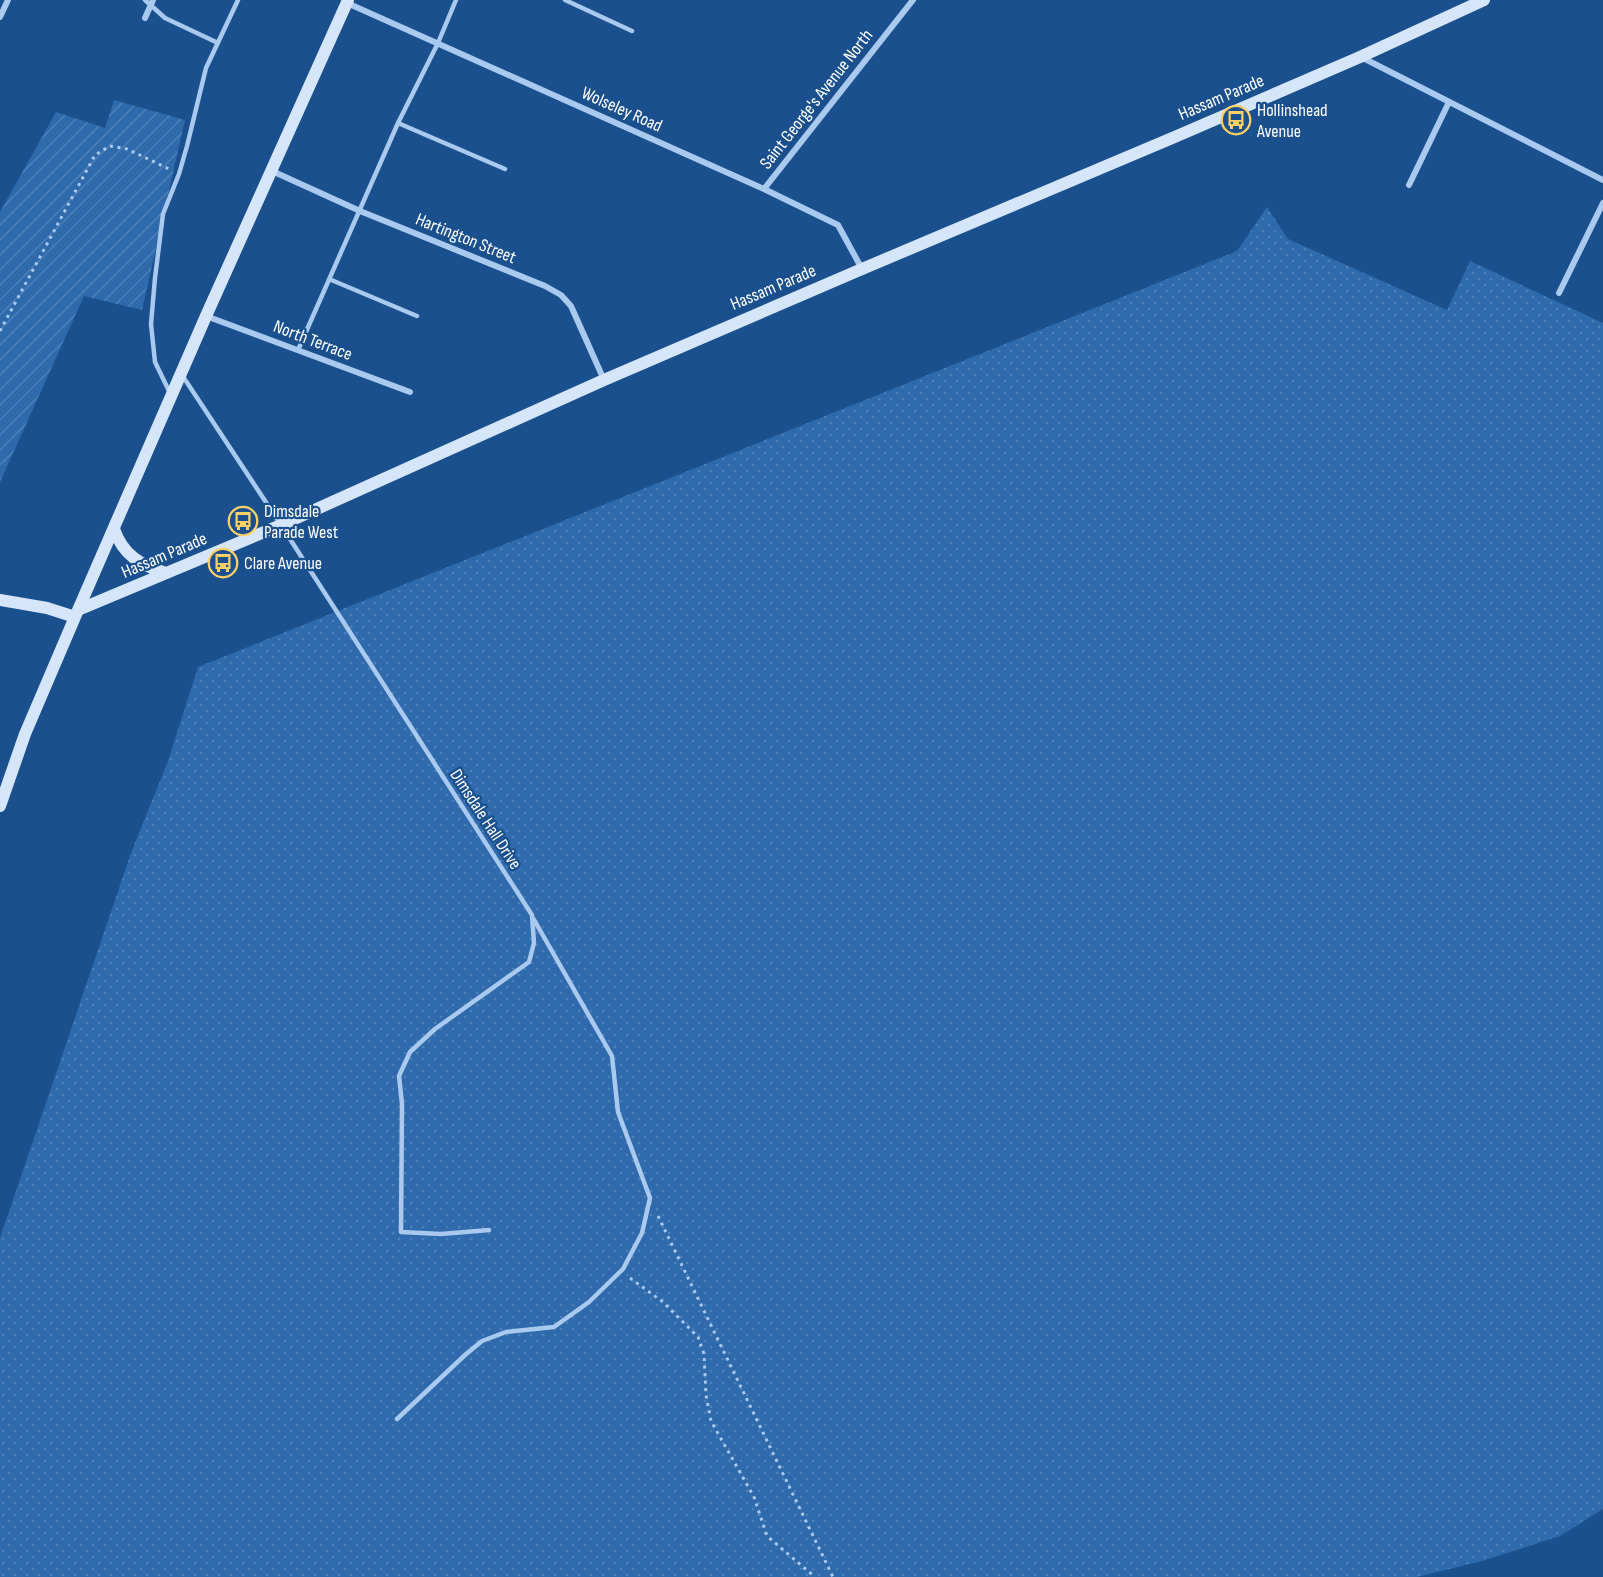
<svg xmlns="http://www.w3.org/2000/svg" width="1603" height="1577" viewBox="0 0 1603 1577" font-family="'Sofia Sans Condensed',sans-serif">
<defs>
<pattern id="grass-dots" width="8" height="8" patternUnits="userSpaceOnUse" patternTransform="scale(1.5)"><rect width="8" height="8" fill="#2e6aac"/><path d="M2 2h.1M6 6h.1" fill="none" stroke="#4d80b8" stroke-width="1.8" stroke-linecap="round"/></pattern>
<pattern id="garden-furrows" width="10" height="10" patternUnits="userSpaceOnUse" patternTransform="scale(1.5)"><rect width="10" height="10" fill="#2e6aac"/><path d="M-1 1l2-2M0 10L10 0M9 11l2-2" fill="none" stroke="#4d80b8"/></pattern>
</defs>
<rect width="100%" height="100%" fill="#1b508e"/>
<!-- grass -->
<path fill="url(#grass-dots)" d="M 1267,207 L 1288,239 L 1447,310 L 1470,261 L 1603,323 L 1603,1509 L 1560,1536 L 1482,1561 L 1417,1577 L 0,1577 L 0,1238 L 131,853 L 168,761 L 198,667 L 1237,251 Z"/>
<!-- garden -->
<path fill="url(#garden-furrows)" d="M 114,100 L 185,120 L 142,310 L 84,296 L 0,482 L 0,212 L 56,112 L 105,128 Z"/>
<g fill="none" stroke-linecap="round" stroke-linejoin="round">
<!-- path -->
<path stroke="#a9c9ee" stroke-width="3" stroke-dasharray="3 4.5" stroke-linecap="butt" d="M 0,331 L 95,155 L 110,146 L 127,149 L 169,169
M 658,1216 L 833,1577
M 630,1278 L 663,1302 L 698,1337 L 704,1354 L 706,1395 L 711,1421 L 754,1497 L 767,1536 L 815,1577"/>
<!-- lane -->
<path stroke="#a9c9ee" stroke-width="4.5" d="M 145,0 L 165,18 L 218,43
M 565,0 L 632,31
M 398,123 L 505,169
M 329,279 L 417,316
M 298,350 L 398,123 L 438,43 L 456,0
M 182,375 L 281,525 L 532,915 L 534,943 L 529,962 L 435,1029 L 410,1052 L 399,1076 L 402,1104 L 401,1232 L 441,1234 L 489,1230
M 170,393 L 155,362 L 151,324 L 155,278 L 163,214 L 179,174 L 187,146 L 206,68 L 238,0
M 397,1419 L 465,1355 L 482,1341 L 506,1332 L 554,1327 L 589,1302 L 623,1269 L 642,1233 L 650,1198 L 618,1112 L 612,1056 L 533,918"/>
<!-- street -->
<path stroke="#a9c9ee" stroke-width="6" d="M 347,3 L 764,189 L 838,225 L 862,269
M 0,17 L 8,0
M 145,18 L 153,0
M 1361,57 L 1603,180
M 272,171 L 360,211 L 545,286 L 561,295 L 571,306 L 604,380
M 1409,185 L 1449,102
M 764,189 L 913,0
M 1559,293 L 1603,203
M 206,316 L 410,392"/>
<!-- secondary -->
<path stroke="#d6e6fa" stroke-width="12" d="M 114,529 C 123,555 140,565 166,573
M 0,600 L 47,608 L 75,617
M 78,610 L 281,525 L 604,380 L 862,269 L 1177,136 L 1360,57 L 1484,0
M 0,806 L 25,734 L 75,617 L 206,316 L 348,0"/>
</g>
<!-- icons -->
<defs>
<g id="bus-ring" transform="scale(1.5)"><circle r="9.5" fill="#1b508e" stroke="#ffd066" stroke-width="1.5"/><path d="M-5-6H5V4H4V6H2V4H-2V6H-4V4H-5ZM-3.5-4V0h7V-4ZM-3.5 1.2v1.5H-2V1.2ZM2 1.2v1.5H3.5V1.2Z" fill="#ffd066"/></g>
</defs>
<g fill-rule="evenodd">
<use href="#bus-ring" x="1236" y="120"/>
<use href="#bus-ring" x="243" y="521"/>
<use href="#bus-ring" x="223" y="563"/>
</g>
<g text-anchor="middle" stroke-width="4.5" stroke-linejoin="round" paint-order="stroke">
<!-- street labels -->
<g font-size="18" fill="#fff" stroke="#1b508e">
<text transform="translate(1221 97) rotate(-23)" y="6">Hassam Parade</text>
<text transform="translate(816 99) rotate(-52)" y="6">Saint George's Avenue North</text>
<text transform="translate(622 109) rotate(24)" y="6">Wolseley Road</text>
<text transform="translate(466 238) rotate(22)" y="6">Hartington Street</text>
<text transform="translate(773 287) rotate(-23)" y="6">Hassam Parade</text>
<text transform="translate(313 340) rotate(21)" y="6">North Terrace</text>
<text transform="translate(164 555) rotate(-23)" y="6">Hassam Parade</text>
<text transform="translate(486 819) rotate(57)" y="6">Dimsdale Hall Drive</text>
</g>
<!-- poi labels -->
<g font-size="18" fill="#fff" stroke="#1b508e" text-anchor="start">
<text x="1257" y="116">Hollinshead<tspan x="1257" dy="21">Avenue</tspan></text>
<text x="264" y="517">Dimsdale<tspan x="264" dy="21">Parade West</tspan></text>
<text x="244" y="569">Clare Avenue</text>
</g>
</g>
</svg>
